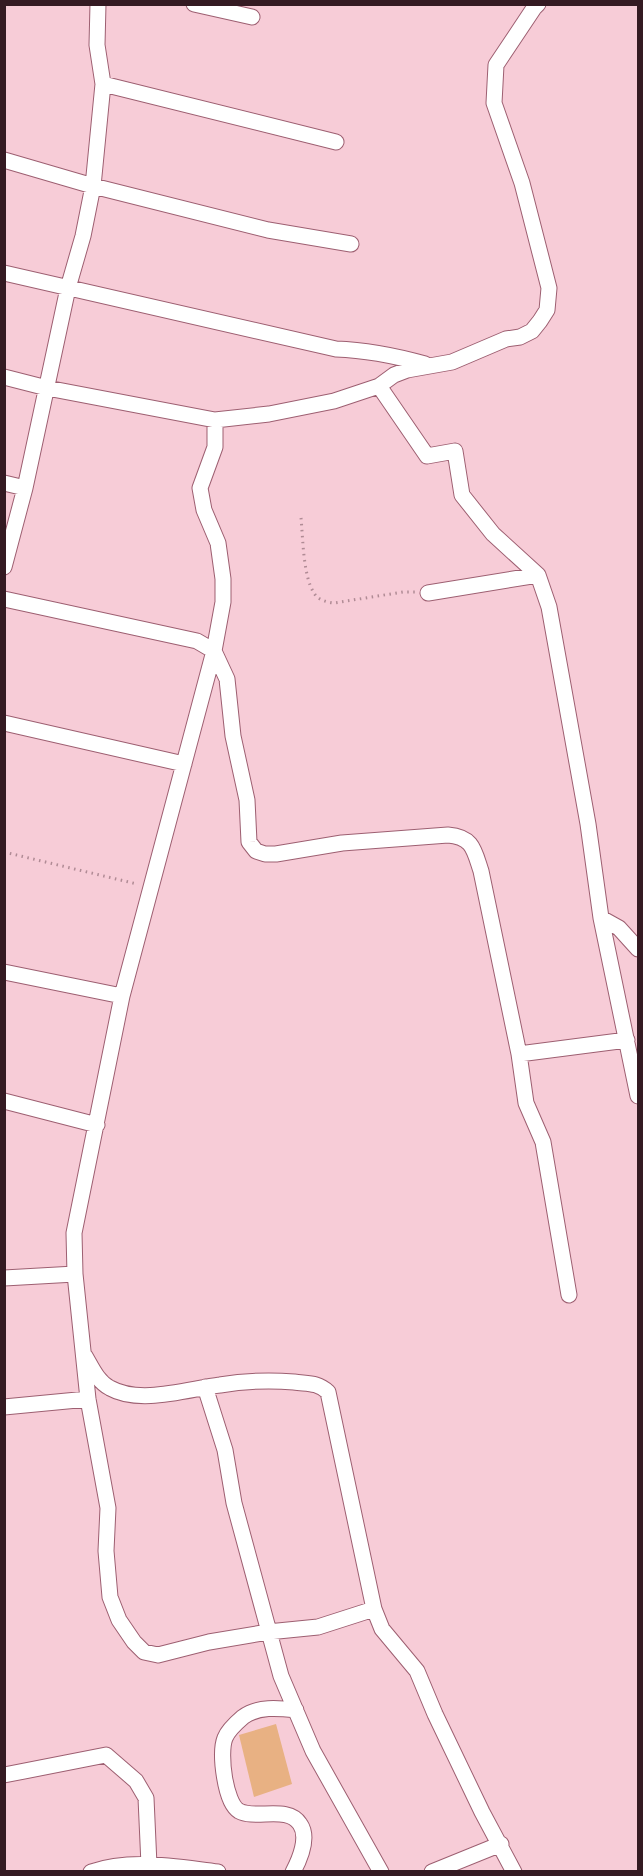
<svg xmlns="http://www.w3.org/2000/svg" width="643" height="1876" viewBox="0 0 643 1876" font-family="Helvetica,sans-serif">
<rect width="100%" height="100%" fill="#f7ccd7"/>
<!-- green -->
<path fill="#e8b183" d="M 276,1724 L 292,1784 L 254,1797 L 239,1735 Z"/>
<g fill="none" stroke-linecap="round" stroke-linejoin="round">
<!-- minor casing -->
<g stroke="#9d5f71" stroke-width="17">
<path id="minor" d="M 194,4 L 252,17
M 103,84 L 336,142
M 4,160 L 93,186 L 268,230 L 351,244
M 4,273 L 336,349 C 366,350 396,356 425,364
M 4,377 L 47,388 L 215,420 L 269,414 L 334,401 L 379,386 L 394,375 L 407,370 L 452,362 L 506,339 L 520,337 L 532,331 L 540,321 L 547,310 L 549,288 L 522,183 L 494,103 L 496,65 L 534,8 L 538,4
M 379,386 L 427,456 L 455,451 L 462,495 L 493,534 L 538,575 L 549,607 L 588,824 L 601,918 L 638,1096
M 215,420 L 215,447 L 200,488 L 204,510 L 218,543 L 223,579 L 223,602 L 214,651 L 122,996 L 74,1233 L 75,1274 L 88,1399 L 108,1508 L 106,1551 L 110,1597 L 119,1620 L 134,1642 L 144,1652 L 158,1655 L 209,1642 L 268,1632 L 318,1627 L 374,1609
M 4,483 L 25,488
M 4,567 L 25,488 L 68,288 L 83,236 L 93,186 L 103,84 L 97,45 L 98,4
M 428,593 L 538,575
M 4,599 L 197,641 L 214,651 L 227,679 L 233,736 L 247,800 L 249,842 L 256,851 L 265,854 L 276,854 L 342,843 L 448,835 C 473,837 474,850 481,871 L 519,1054 L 526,1103 L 543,1142 L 569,1295
M 4,723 L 184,764
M 601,918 L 619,928 L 638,949
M 4,972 L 122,996
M 519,1054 L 627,1040
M 4,1101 L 97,1125
M 4,1278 L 75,1274
M 85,1356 C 92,1368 98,1382 110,1388 C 140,1405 188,1389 220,1385 C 244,1381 270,1380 294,1382 C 308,1384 317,1382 328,1392 L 374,1609 L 382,1629 L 417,1671 L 435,1714 L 482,1812 L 514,1872
M 205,1387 L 225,1450 L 234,1503 L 281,1676 L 313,1751 L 381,1872
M 4,1407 L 88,1399
M 4,1775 L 106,1755 L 136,1781 L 146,1798 L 149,1865
M 91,1872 C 132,1858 176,1867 218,1872
M 293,1872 C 300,1859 309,1837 300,1824 C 288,1805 256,1820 239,1811 C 225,1803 219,1753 225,1738 C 228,1730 236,1723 243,1717 C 258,1706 278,1708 296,1710
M 432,1872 L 501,1844"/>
</g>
<!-- path -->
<path stroke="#b08b95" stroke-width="3" stroke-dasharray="1.5 4.5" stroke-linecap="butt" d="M 301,518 C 303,538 303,576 314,593 C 318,600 326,602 334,603 L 403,592 L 415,592
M 4,852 L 137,884"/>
<!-- minor -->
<use href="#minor" stroke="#fff" stroke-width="15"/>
</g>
<!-- border -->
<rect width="643" height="1876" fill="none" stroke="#341a22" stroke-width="12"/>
</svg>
